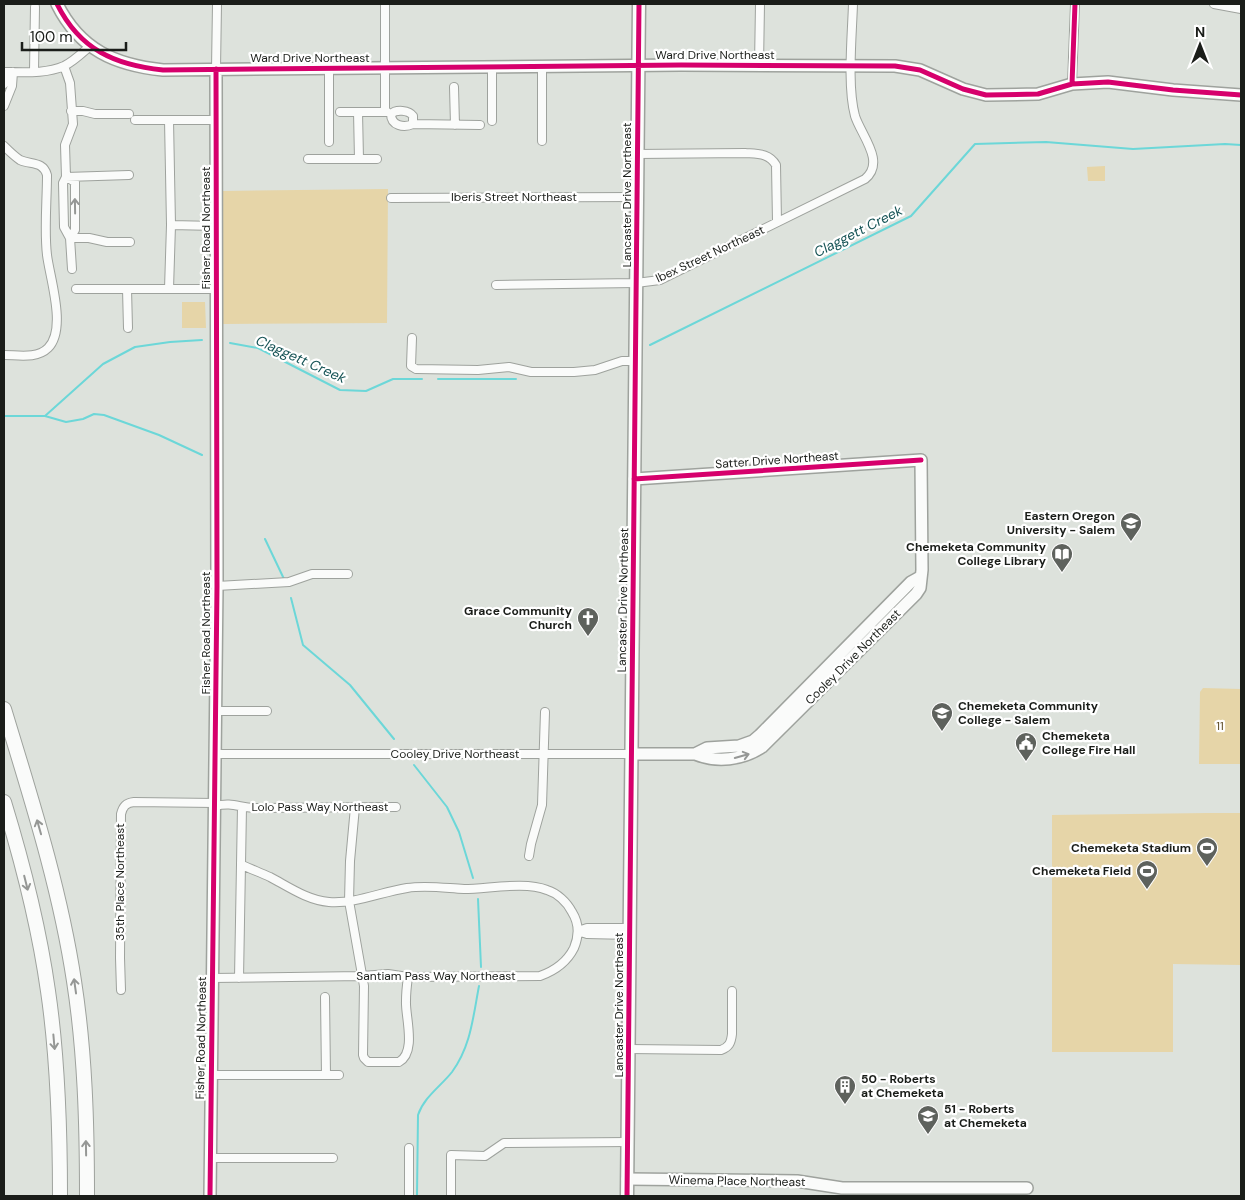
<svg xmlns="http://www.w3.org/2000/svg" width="1245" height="1200" viewBox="0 0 1245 1200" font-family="'DM Sans',sans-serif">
<rect width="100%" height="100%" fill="#dde2dc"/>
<!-- green -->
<path fill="#e6d5a8" d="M 1105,166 L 1105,181 L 1088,181 L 1087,167 Z
M 388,189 L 387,323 L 223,324 L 222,191 Z
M 182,302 L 205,302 L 206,328 L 182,328 Z
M 1203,688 L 1241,689 L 1241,764 L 1199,764 L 1200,692 Z
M 1208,813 L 1241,813 L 1241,965 L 1173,964 L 1173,1052 L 1052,1052 L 1052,815 Z"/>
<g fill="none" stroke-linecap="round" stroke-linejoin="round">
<!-- stream -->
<path stroke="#6cd7d8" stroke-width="2" d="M 230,343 L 258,348 L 340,390 L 366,391 L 393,379 L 422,379
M 650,345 L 911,216 L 975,144 L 1046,142 L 1133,149 L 1225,144 L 1241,145
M 438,379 L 516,379
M 4,416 L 45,416 L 66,422 L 83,419 L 94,414 L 104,415 L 159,435 L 202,455
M 45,416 L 103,364 L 135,347 L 170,342 L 202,340
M 265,539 L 284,579
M 291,598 L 303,645 L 350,685 L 394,739
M 414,765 L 447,807 L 459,832 L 473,878
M 478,899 L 481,967
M 417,1195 L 418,1115 C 424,1097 441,1086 452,1072 C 471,1046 473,1017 479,986"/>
<!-- street casing -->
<g stroke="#9ea29d" stroke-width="10">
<path id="street" d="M 1214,4 L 1241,9
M 759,65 L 760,4
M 64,66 L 70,83 L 73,124 L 65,145 L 66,177 L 63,183 L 64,227 L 70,238 L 72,269
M 329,68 L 329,142
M 216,69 L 217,4
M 34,71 L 35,7
M 4,72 C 23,72 46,74 64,66 C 74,61 82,53 90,46
M 4,84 L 13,72
M 1072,84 L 1075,4
M 454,87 L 455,125
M 4,106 L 12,86 L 13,72
M 71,111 L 83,111 L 95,114 L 129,114
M 385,111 L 385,4
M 340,112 L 387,112
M 358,112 L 359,159
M 135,120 L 169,120
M 492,121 L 492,67
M 413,124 L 413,116 C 409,110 396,109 391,114 C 391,126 404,128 413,124 L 480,125
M 542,141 L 542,66
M 4,146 C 9,151 14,156 20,160 C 31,165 43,161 47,175 C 47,201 44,229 47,255 C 50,279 67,329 48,348 C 37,359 18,355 4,355
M 637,154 L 745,153 C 758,154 769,153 776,165 L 777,222
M 308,159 L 377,159
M 66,177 L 75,182 L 75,230 L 70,238
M 66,177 L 129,175
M 391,198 L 637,197
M 216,226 L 171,225 L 169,120 L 216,120
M 70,238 L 89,238 L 107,242 L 130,242
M 496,285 L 636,283 L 660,280 L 865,179 C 886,162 861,135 855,116 C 847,86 852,36 853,4
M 76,289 L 169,289 L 171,225
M 127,289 L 128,328
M 169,289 L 216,289
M 412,338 L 411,366 L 416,369 L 478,370 L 509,367 L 531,372 L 574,372 L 595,370 L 622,361 L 635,361
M 217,586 L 289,582 L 312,574 L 348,574
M 216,711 L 267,711
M 215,754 L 631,754
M 215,806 C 232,802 238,807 254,808 L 396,807
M 355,807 L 350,861 L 349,901 L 364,986 L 363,1055 L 364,1058 L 368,1062 L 399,1062 C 417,1052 405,1016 406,1001 C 406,993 407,984 408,977
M 529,856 L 531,844 L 542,805 L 545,712
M 578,931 L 587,934 L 630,935
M 578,931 L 587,928 L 630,928
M 212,978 L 362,976 L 388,974 L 408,977 L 540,976 C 554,971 567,962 574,948 C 579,936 579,923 572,912 C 567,902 557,893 547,890 C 525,881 488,889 464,889 C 445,888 426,885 407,888 C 381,892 355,904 329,902 C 307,900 289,887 270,877 C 261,873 251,869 242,865
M 239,978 L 242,807
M 121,990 L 120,958 L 121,814 C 123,806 126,803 134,802 L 215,803
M 325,997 L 326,1075
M 629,1049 L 721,1050 C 729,1047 731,1043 732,1034 L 732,991
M 211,1075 L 339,1075
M 409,1148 L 409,1196
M 210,1158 L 333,1158
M 451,1196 L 451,1155 L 485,1156 L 504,1143 L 628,1142"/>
</g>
<!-- secondary casing -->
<g stroke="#9ea29d" stroke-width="14">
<path id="secondary" d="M 57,4 C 80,50 115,65 163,70 L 681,65 L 895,66 L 920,70 L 963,89 L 986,95 L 1038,94 L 1072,84 L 1108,82 L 1173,90 L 1241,95
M 634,479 L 921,460 L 922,570 L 920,588 L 916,594 L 762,747 C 742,760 717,763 695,754
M 631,754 L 695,754 L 707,748 L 739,746 L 753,741 L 760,735 L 911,582 L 920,577
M 627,1179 L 797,1181 L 842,1188 L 1027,1188
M 210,1196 L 217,586 L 216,69"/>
</g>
<!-- primary casing -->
<g stroke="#9ea29d" stroke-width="15">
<path id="primary" d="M 627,1196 L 639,4"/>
</g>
<!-- highway casing -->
<g stroke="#9ea29d" stroke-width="16">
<path id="highway" d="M 4,709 C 31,798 60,888 74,981 C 85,1052 87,1124 87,1196
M 4,802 C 23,864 39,927 48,991 C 58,1059 60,1128 60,1196"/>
</g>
<!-- street -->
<use href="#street" stroke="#fafbfa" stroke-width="8"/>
<!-- secondary -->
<use href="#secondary" stroke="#fafbfa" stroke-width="11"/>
<!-- primary -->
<use href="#primary" stroke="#fafbfa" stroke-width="12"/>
<!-- highway -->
<use href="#highway" stroke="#fafbfa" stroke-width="14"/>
<!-- cycleway casing -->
<g stroke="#fff" stroke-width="8">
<path id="cycleway" d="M 57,4 C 80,50 115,65 163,70 L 681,65 L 895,66 L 920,70 L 963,89 L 986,95 L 1038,94 L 1072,84 L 1108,82 L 1173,90 L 1241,95
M 1072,84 L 1075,4
M 634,479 L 921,460
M 210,1196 L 217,586 L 216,69
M 627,1196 L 639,4"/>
</g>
<!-- cycleway -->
<use href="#cycleway" stroke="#d6006c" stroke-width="5"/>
</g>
<!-- one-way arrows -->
<defs><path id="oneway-shaft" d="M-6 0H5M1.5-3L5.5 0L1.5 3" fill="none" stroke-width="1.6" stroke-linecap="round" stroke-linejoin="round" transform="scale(1.25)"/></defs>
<g stroke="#959795">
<use href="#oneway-shaft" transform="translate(75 206) rotate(-91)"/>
<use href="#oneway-shaft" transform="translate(742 756) rotate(-16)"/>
<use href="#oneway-shaft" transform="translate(39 827) rotate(-106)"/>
<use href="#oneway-shaft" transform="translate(26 883) rotate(76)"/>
<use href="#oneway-shaft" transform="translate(75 986) rotate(-98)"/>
<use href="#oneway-shaft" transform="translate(54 1042) rotate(85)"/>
<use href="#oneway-shaft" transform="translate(86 1148) rotate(-91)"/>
</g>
<!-- icons -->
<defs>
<g id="university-pin" transform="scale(1.125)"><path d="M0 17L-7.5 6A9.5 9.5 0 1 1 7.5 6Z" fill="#5e625d" stroke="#fff"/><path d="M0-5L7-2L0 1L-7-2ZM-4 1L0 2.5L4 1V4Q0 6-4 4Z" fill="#fff"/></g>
<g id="library-pin" transform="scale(1.125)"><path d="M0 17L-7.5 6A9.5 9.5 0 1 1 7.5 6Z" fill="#5e625d" stroke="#fff"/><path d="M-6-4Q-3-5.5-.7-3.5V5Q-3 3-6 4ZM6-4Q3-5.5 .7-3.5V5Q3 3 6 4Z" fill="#fff"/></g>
<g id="church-pin" transform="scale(1.125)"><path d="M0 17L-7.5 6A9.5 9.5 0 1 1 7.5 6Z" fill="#5e625d" stroke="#fff"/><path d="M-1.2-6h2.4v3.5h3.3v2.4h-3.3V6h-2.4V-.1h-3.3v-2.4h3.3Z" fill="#fff"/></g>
<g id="civic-pin" transform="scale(1.125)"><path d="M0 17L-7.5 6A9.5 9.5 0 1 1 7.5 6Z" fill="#5e625d" stroke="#fff"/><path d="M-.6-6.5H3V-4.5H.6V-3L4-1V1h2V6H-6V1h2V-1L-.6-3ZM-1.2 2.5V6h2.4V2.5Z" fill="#fff"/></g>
<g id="stadium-pin" transform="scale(1.125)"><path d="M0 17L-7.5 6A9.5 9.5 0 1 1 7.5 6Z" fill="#5e625d" stroke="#fff"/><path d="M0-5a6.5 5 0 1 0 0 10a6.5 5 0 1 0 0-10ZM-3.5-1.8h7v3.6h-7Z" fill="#fff"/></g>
<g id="building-pin" transform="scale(1.125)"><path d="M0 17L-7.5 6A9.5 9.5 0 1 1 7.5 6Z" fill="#5e625d" stroke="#fff"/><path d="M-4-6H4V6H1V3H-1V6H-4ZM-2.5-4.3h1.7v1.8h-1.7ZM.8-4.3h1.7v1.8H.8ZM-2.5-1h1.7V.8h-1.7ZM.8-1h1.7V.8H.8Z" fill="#fff"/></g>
<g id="school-pin" transform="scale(1.125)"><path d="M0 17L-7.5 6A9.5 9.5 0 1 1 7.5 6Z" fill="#5e625d" stroke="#fff"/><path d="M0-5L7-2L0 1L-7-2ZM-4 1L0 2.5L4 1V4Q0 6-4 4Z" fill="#fff"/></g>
</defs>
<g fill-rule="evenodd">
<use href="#university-pin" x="1131" y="523"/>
<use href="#library-pin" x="1062" y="554"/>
<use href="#church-pin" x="588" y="618"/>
<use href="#university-pin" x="942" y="713"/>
<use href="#civic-pin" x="1026" y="743"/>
<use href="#stadium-pin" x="1207" y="848"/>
<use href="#stadium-pin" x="1147" y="871"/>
<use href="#building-pin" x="845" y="1086"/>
<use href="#school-pin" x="928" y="1116"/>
</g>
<g text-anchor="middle" stroke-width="4.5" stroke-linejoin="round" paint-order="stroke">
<!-- street labels -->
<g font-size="12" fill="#1a1d19" stroke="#fff">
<text x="715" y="59">Ward Drive Northeast</text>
<text x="310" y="62">Ward Drive Northeast</text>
<text transform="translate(627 195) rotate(-90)" y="4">Lancaster Drive Northeast</text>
<text x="514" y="201">Iberis Street Northeast</text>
<text transform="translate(206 228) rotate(-90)" y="4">Fisher Road Northeast</text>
<text transform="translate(710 254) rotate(-25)" y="4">Ibex Street Northeast</text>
<text transform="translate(777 460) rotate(-4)" y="4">Satter Drive Northeast</text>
<text transform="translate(623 600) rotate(-89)" y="4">Lancaster Drive Northeast</text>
<text transform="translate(206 633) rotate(-90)" y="4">Fisher Road Northeast</text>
<text transform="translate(853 657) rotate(-45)" y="4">Cooley Drive Northeast</text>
<text x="455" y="758">Cooley Drive Northeast</text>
<text x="320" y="811">Lolo Pass Way Northeast</text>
<text transform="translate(120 882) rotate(-90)" y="4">35th Place Northeast</text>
<text x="436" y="980">Santiam Pass Way Northeast</text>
<text transform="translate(619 1005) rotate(-90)" y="4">Lancaster Drive Northeast</text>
<text transform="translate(201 1038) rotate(-89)" y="4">Fisher Road Northeast</text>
<text transform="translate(737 1181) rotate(1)" y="4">Winema Place Northeast</text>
</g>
<!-- poi labels -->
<g font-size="12" font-weight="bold" fill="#1a1d19" stroke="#fff" text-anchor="end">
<text x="1115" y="520">Eastern Oregon<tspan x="1115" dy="14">University - Salem</tspan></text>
<text x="1046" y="551">Chemeketa Community<tspan x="1046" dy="14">College Library</tspan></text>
<text x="572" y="615">Grace Community<tspan x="572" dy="14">Church</tspan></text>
<text x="958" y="710" text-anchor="start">Chemeketa Community<tspan x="958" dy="14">College - Salem</tspan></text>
<text x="1042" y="740" text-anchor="start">Chemeketa<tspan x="1042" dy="14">College Fire Hall</tspan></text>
<text x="1191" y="852">Chemeketa Stadium</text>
<text x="1131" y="875">Chemeketa Field</text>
<text x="861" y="1083" text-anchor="start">50 - Roberts<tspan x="861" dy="14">at Chemeketa</tspan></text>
<text x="944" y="1113" text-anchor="start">51 - Roberts<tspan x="944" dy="14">at Chemeketa</tspan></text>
</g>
<!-- park labels -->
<g font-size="12" fill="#5e4c25" stroke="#fff">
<text x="1220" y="730">11</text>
</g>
<!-- water labels -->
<g font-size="14" font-style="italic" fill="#155355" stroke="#fff">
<text transform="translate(858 231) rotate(-27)" y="5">Claggett Creek</text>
<text transform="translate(301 359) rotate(24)" y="5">Claggett Creek</text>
</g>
</g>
<!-- border -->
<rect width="1245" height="1200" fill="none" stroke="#1a1d19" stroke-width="10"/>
<!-- north arrow -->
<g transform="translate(1200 45)" stroke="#ffffff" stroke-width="4" paint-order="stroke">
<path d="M0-4L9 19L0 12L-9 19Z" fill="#1a1d19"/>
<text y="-8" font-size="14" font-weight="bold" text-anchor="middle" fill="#1a1d19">N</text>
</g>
<!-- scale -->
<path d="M22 42v8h104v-8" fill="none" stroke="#1a1d19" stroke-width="2.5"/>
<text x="30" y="42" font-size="15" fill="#1a1d19" stroke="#ffffff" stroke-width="4" paint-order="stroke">100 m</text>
</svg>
